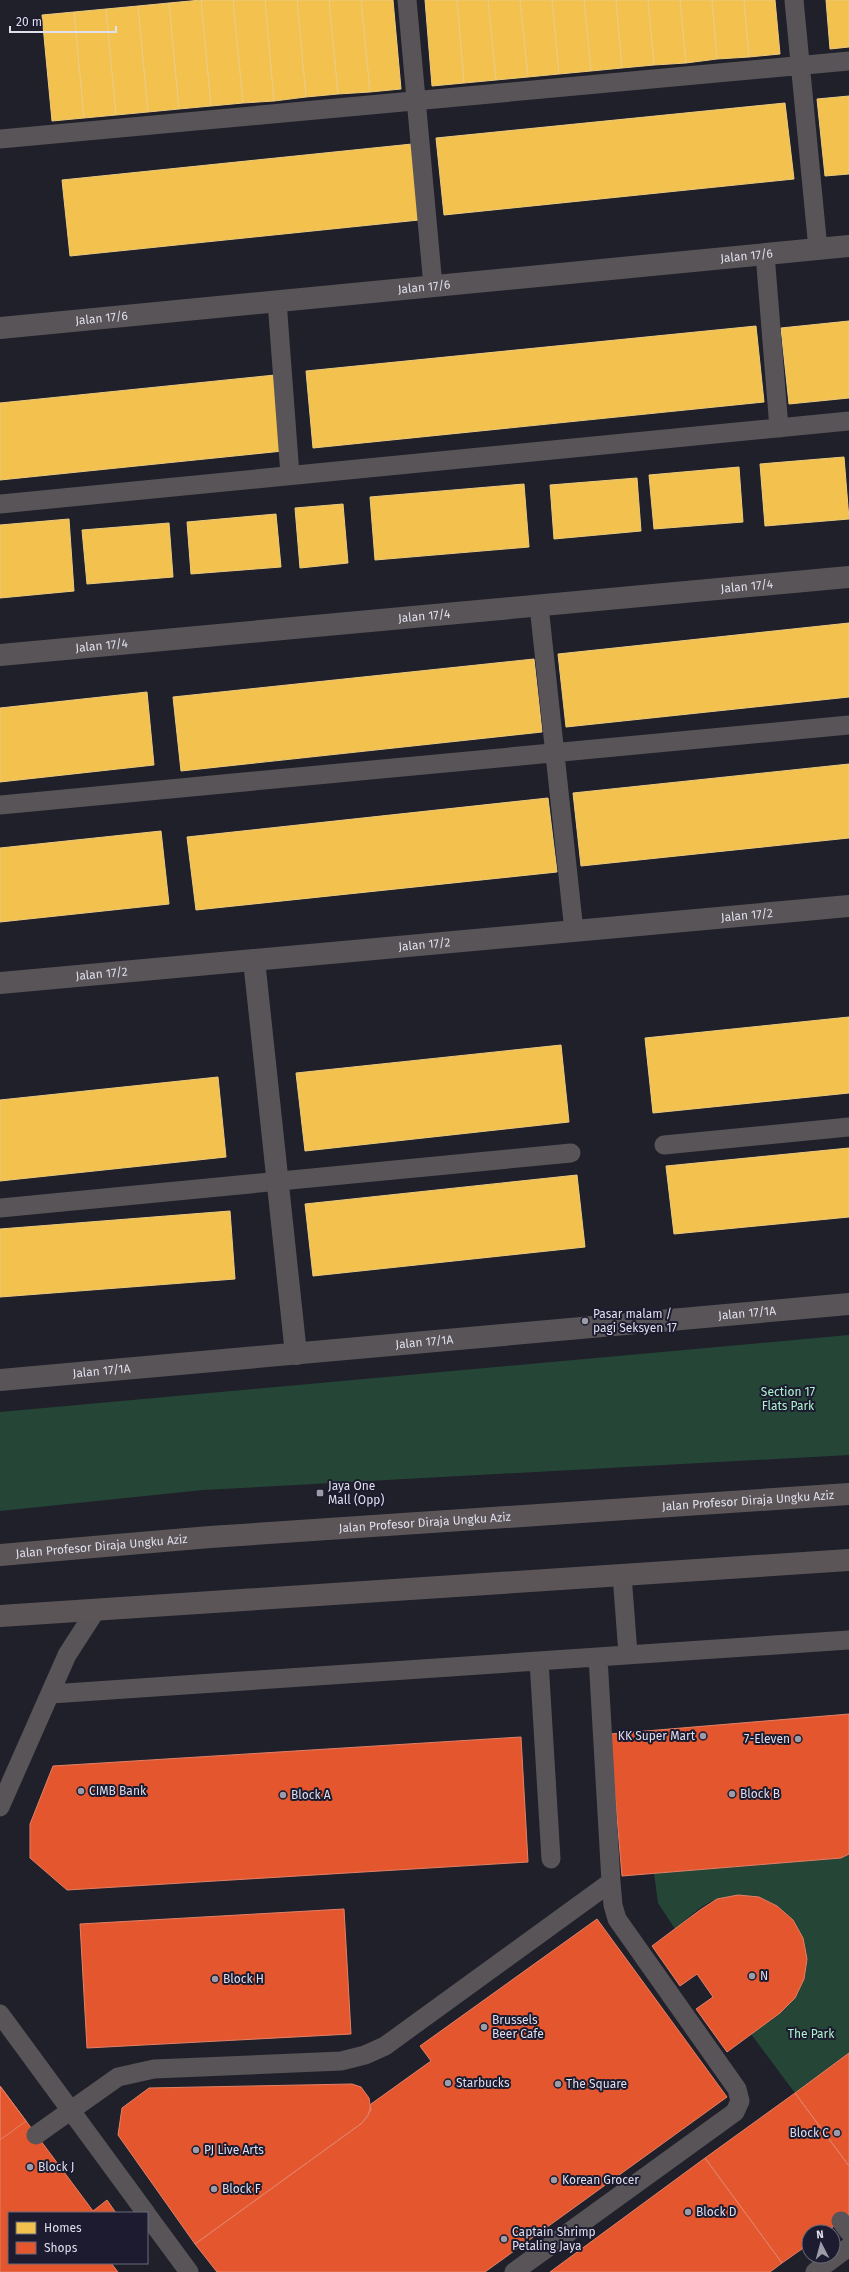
<svg xmlns="http://www.w3.org/2000/svg" width="849" height="2272" viewBox="0 0 849 2272" font-family="'Fira Sans',sans-serif">
<rect width="100%" height="100%" fill="#20202a"/>
<!-- green -->
<path fill="#254637" d="M 849,1335 L 849,1455 L 203,1490 L 0,1511 L 0,1412 Z
M 849,1854 L 849,2053 L 795,2093 L 751,2034 C 766,2023 785,2013 795,1997 C 819,1960 801,1912 760,1898 C 754,1896 743,1898 736,1899 C 730,1899 723,1898 718,1899 C 703,1903 687,1919 675,1929 L 658,1903 L 654,1873 L 841,1858 Z"/>
<!-- homes -->
<path fill="#f2c14e" stroke="#ecca7e" d="M 201,0 L 233,0 L 243,103 L 211,106 Z
M 201,0 L 211,106 L 179,109 L 169,3 Z
M 233,0 L 265,0 L 274,101 L 243,103 Z
M 265,0 L 297,0 L 306,97 L 274,101 Z
M 297,0 L 329,0 L 338,94 L 306,97 Z
M 329,0 L 361,0 L 370,92 L 338,94 Z
M 361,0 L 393,0 L 401,89 L 370,92 Z
M 425,0 L 457,0 L 464,83 L 432,86 Z
M 457,0 L 488,0 L 496,80 L 464,83 Z
M 488,0 L 520,0 L 528,77 L 496,80 Z
M 520,0 L 552,0 L 559,74 L 528,77 Z
M 552,0 L 584,0 L 591,71 L 559,74 Z
M 584,0 L 616,0 L 622,68 L 591,71 Z
M 616,0 L 648,0 L 654,65 L 622,68 Z
M 648,0 L 680,0 L 686,63 L 654,65 Z
M 680,0 L 712,0 L 717,59 L 686,63 Z
M 712,0 L 744,0 L 749,57 L 717,59 Z
M 744,0 L 775,0 L 780,54 L 749,57 Z
M 826,0 L 849,0 L 849,47 L 830,49 Z
M 169,3 L 179,109 L 148,112 L 138,6 Z
M 138,6 L 148,112 L 116,115 L 106,9 Z
M 106,9 L 116,115 L 84,118 L 74,12 Z
M 74,12 L 84,118 L 52,121 L 42,15 Z
M 849,96 L 849,174 L 825,176 L 817,99 Z
M 785,103 L 794,179 L 444,215 L 436,138 Z
M 412,144 L 419,220 L 70,256 L 62,180 Z
M 849,321 L 849,398 L 789,404 L 781,328 Z
M 756,326 L 764,402 L 313,448 L 306,371 Z
M 275,375 L 283,451 L 0,480 L 0,403 Z
M 844,457 L 849,519 L 765,526 L 760,464 Z
M 739,467 L 743,522 L 654,529 L 649,475 Z
M 637,478 L 641,531 L 554,539 L 550,485 Z
M 524,484 L 529,547 L 375,560 L 370,497 Z
M 343,504 L 348,563 L 300,568 L 295,508 Z
M 276,514 L 281,567 L 191,574 L 187,522 Z
M 69,519 L 74,591 L 0,598 L 0,525 Z
M 169,523 L 173,577 L 87,584 L 82,530 Z
M 849,623 L 849,697 L 566,727 L 558,654 Z
M 534,659 L 542,732 L 181,771 L 173,697 Z
M 147,692 L 154,765 L 0,782 L 0,708 Z
M 849,764 L 849,838 L 581,866 L 573,793 Z
M 548,798 L 557,872 L 196,910 L 187,837 Z
M 161,831 L 169,904 L 0,922 L 0,848 Z
M 849,1017 L 849,1093 L 653,1113 L 645,1038 Z
M 561,1045 L 569,1122 L 305,1151 L 296,1073 Z
M 218,1077 L 226,1157 L 0,1181 L 0,1100 Z
M 849,1148 L 849,1217 L 674,1234 L 666,1166 Z
M 577,1175 L 585,1247 L 313,1276 L 305,1204 Z
M 230,1211 L 235,1279 L 0,1297 L 0,1229 Z
M 23,2202 L 31,2213 L 9,2213 L 9,2263 L 97,2263 L 85,2272 L 0,2272 L 0,2219 Z"/>
<!-- shops -->
<path fill="#e4572e" stroke="#e28067" d="M 849,1714 L 849,1854 L 841,1858 L 622,1876 L 610,1734 Z
M 521,1737 L 528,1862 L 67,1890 L 30,1858 L 30,1824 L 53,1766 Z
M 738,1895 L 759,1897 L 777,1906 L 793,1920 L 803,1938 L 807,1959 L 804,1979 L 795,1998 L 780,2013 L 727,2052 L 696,2009 L 713,1997 L 697,1974 L 680,1986 L 652,1946 L 700,1910 L 717,1899 Z
M 344,1909 L 351,2034 L 87,2048 L 80,1924 Z
M 597,1919 L 727,2097 L 485,2272 L 217,2272 L 195,2244 L 362,2123 L 368,2116 L 371,2104 L 431,2061 L 420,2046 Z
M 849,2053 L 849,2166 L 795,2093 Z
M 352,2084 L 361,2087 L 369,2098 L 371,2110 L 362,2123 L 195,2244 L 118,2135 L 122,2108 L 149,2088 Z
M 0,2086 L 26,2121 L 0,2140 Z
M 0,2086 L 93,2211 L 107,2200 L 116,2213 L 9,2213 L 9,2263 L 111,2263 L 118,2272 L 0,2272 Z
M 795,2093 L 849,2166 L 849,2215 L 826,2232 L 809,2232 L 809,2244 L 782,2263 L 705,2158 Z
M 705,2158 L 782,2263 L 770,2272 L 550,2272 Z"/>
<g fill="none" stroke-linecap="round" stroke-linejoin="round">
<!-- service -->
<path stroke="#595458" stroke-width="19" d="M 407,0 L 433,286
M 794,0 L 818,249
M 0,139 L 849,61
M 765,254 L 779,428
M 277,301 L 290,475
M 0,504 L 849,421
M 539,606 L 574,931
M 0,805 L 849,725
M 664,1145 L 849,1127
M 0,1208 L 571,1153
M 622,1575 L 628,1654
M 539,1661 L 551,1859
M 51,1694 L 849,1640
M 0,1807 L 67,1655 L 96,1610
M 0,2014 L 146,2213
M 36,2135 L 118,2077 L 154,2069 L 341,2061 L 365,2055 L 385,2046 L 611,1882
M 147,2215 L 189,2272
M 841,2221 L 849,2232
M 514,2272 L 735,2112 L 740,2101 L 737,2089 L 617,1919 L 613,1905 L 611,1882 L 598,1657
M 815,2272 L 849,2247"/>
<!-- minor -->
<g stroke="#595458" stroke-width="22">
<path id="s1" d="M 0,328 L 849,246"/>
<path id="s2" d="M 0,655 L 849,577"/>
<path d="M 254,960 L 296,1354"/>
<path id="s3" d="M 0,983 L 849,906"/>
<path id="s4" d="M 0,1380 L 849,1304"/>
</g>
<!-- primary -->
<g stroke="#5c5558" stroke-width="22">
<path id="s5" d="M 0,1555 L 210,1537 L 849,1494"/>
<path d="M 0,1616 L 849,1560"/>
</g>
</g>
<!-- markers -->
<g fill="#9c9ca9" stroke="#1c1b2f" stroke-width="1.5">
<circle cx="585" cy="1321" r="4"/>
<rect x="316" y="1489" width="8" height="8" rx="2"/>
<circle cx="703" cy="1736" r="4"/>
<circle cx="798" cy="1739" r="4"/>
<circle cx="81" cy="1791" r="4"/>
<circle cx="732" cy="1794" r="4"/>
<circle cx="283" cy="1795" r="4"/>
<circle cx="752" cy="1976" r="4"/>
<circle cx="215" cy="1979" r="4"/>
<circle cx="484" cy="2027" r="4"/>
<circle cx="448" cy="2083" r="4"/>
<circle cx="558" cy="2084" r="4"/>
<circle cx="837" cy="2133" r="4"/>
<circle cx="196" cy="2150" r="4"/>
<circle cx="30" cy="2167" r="4"/>
<circle cx="554" cy="2180" r="4"/>
<circle cx="214" cy="2189" r="4"/>
<circle cx="688" cy="2212" r="4"/>
<circle cx="504" cy="2239" r="4"/>
</g>
<g text-anchor="middle" stroke-width="4" stroke-linejoin="round" paint-order="stroke">
<!-- street labels -->
<g font-size="12" fill="#dfdfed" stroke="#1c1b2f">
<text dy="4" stroke="none"><textPath href="#s1" startOffset="750">Jalan 17/6</textPath></text>
<text dy="4" stroke="none"><textPath href="#s1" startOffset="426">Jalan 17/6</textPath></text>
<text dy="4" stroke="none"><textPath href="#s1" startOffset="102">Jalan 17/6</textPath></text>
<text dy="4" stroke="none"><textPath href="#s2" startOffset="750">Jalan 17/4</textPath></text>
<text dy="4" stroke="none"><textPath href="#s2" startOffset="426">Jalan 17/4</textPath></text>
<text dy="4" stroke="none"><textPath href="#s2" startOffset="102">Jalan 17/4</textPath></text>
<text dy="4" stroke="none"><textPath href="#s3" startOffset="750">Jalan 17/2</textPath></text>
<text dy="4" stroke="none"><textPath href="#s3" startOffset="426">Jalan 17/2</textPath></text>
<text dy="4" stroke="none"><textPath href="#s3" startOffset="102">Jalan 17/2</textPath></text>
<text dy="4" stroke="none"><textPath href="#s4" startOffset="750">Jalan 17/1A</textPath></text>
<text dy="4" stroke="none"><textPath href="#s4" startOffset="426">Jalan 17/1A</textPath></text>
<text dy="4" stroke="none"><textPath href="#s4" startOffset="102">Jalan 17/1A</textPath></text>
<text dy="4" stroke="none"><textPath href="#s5" startOffset="750">Jalan Profesor Diraja Ungku Aziz</textPath></text>
<text dy="4" stroke="none"><textPath href="#s5" startOffset="426">Jalan Profesor Diraja Ungku Aziz</textPath></text>
<text dy="4" stroke="none"><textPath href="#s5" startOffset="102">Jalan Profesor Diraja Ungku Aziz</textPath></text>
</g>
<!-- poi labels -->
<g font-size="12" fill="#dfdfed" stroke="#1c1b2f" text-anchor="start">
<text x="593" y="1318">Pasar malam /<tspan x="593" dy="14">pagi Seksyen 17</tspan></text>
<text x="328" y="1490">Jaya One<tspan x="328" dy="14">Mall (Opp)</tspan></text>
<text x="695" y="1740" text-anchor="end">KK Super Mart</text>
<text x="790" y="1743" text-anchor="end">7-Eleven</text>
<text x="89" y="1795">CIMB Bank</text>
<text x="740" y="1798">Block B</text>
<text x="291" y="1799">Block A</text>
<text x="760" y="1980">N</text>
<text x="223" y="1983">Block H</text>
<text x="492" y="2024">Brussels<tspan x="492" dy="14">Beer Cafe</tspan></text>
<text x="456" y="2087">Starbucks</text>
<text x="566" y="2088">The Square</text>
<text x="829" y="2137" text-anchor="end">Block C</text>
<text x="204" y="2154">PJ Live Arts</text>
<text x="38" y="2171">Block J</text>
<text x="562" y="2184">Korean Grocer</text>
<text x="222" y="2193">Block F</text>
<text x="696" y="2216">Block D</text>
<text x="512" y="2236">Captain Shrimp<tspan x="512" dy="14">Petaling Jaya</tspan></text>
</g>
<!-- park labels -->
<g font-size="12" fill="#aef3ce" stroke="#1c1b2f">
<text x="788" y="1396">Section 17<tspan x="788" dy="14">Flats Park</tspan></text>
<text x="811" y="2038">The Park</text>
</g>
</g>
<!-- legend -->
<rect x="8" y="2212" width="140" height="52" fill="#1c1b2f" stroke="#6a697b"/>
<rect x="16" y="2222" width="20" height="12" fill="#f2c14e" stroke="#6a697b"/>
<text x="44" y="2232" font-size="12" fill="#dfdfed">Homes</text>
<rect x="16" y="2242" width="20" height="12" fill="#e4572e" stroke="#6a697b"/>
<text x="44" y="2252" font-size="12" fill="#dfdfed">Shops</text>
<!-- north arrow -->
<g transform="translate(821 2244) rotate(354)"><circle r="19" fill="#1c1b2f" stroke="#6a697b"/>
<path d="M0-3L7 15L0 10L-7 15Z" fill="#9c9ca9"/>
<text y="-6" font-size="11" font-weight="bold" text-anchor="middle" fill="#dfdfed">N</text>
</g>
<!-- scale -->
<path d="M10 26v6h106v-6" fill="none" stroke="#dfdfed" stroke-width="2"/>
<text x="16" y="26" font-size="12" fill="#dfdfed" stroke="#1c1b2f" stroke-width="3" paint-order="stroke">20 m</text>
</svg>
